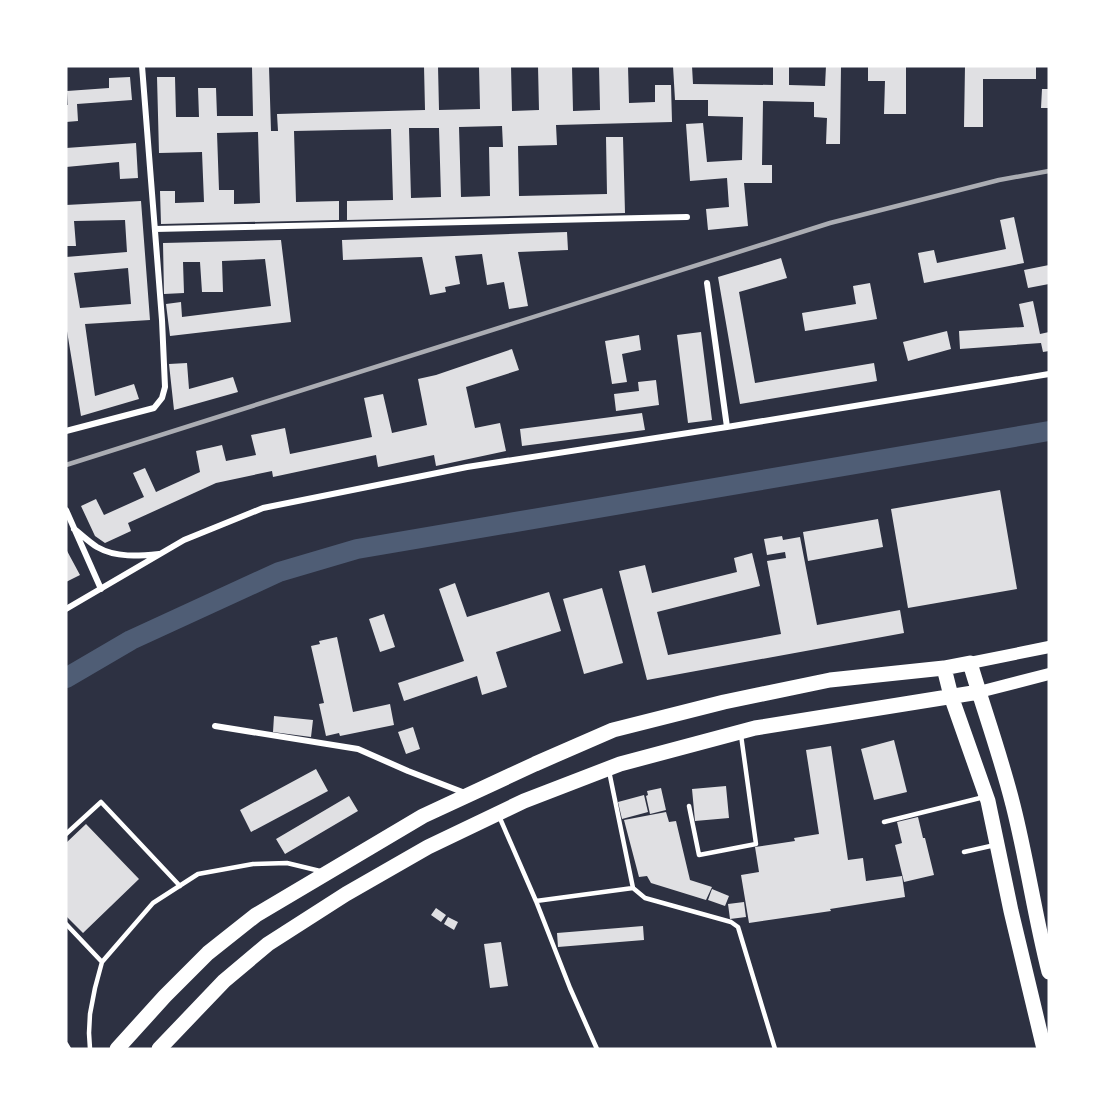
<svg xmlns="http://www.w3.org/2000/svg" width="1115" height="1115" viewBox="0 0 1115 1115" font-family="Helvetica,sans-serif">
<rect width="100%" height="100%" fill="#2d3142"/>
<g fill="none" stroke-linecap="round" stroke-linejoin="round">
<!-- canal -->
<path stroke="#4f5d75" stroke-width="20" d="M 66,678 L 131,640 L 279,572 L 357,549 L 1049,431"/>
</g>
<!-- building -->
<path fill="#e0e0e3" fill-rule="evenodd" d="M 424,66 L 438,66 L 439,110 L 480,109 L 479,66 L 511,66 L 512,111 L 539,110 L 538,66 L 572,66 L 573,111 L 600,110 L 599,66 L 628,66 L 629,103 L 655,102 L 655,85 L 671,85 L 672,122 L 556,125 L 557,145 L 518,146 L 519,196 L 607,194 L 606,137 L 623,137 L 625,213 L 347,220 L 347,201 L 393,200 L 391,129 L 294,131 L 296,202 L 339,201 L 339,220 L 161,224 L 160,191 L 175,191 L 175,203 L 204,202 L 202,152 L 159,153 L 157,77 L 175,77 L 176,117 L 199,117 L 198,88 L 216,88 L 217,116 L 253,116 L 252,67 L 269,67 L 271,131 L 278,131 L 277,114 L 425,110 ZM 502,126 L 503,147 L 489,147 L 490,196 L 461,197 L 459,127 ZM 409,128 L 439,128 L 441,197 L 411,198 ZM 258,132 L 260,203 L 234,204 L 234,190 L 219,190 L 217,133 Z
M 673,66 L 692,66 L 693,84 L 773,85 L 773,66 L 789,66 L 789,85 L 825,86 L 826,66 L 841,66 L 840,144 L 826,144 L 827,118 L 814,117 L 814,102 L 763,101 L 762,165 L 772,165 L 772,183 L 744,183 L 748,226 L 708,230 L 706,209 L 729,207 L 727,178 L 690,181 L 686,124 L 703,123 L 707,162 L 742,160 L 743,117 L 708,116 L 708,100 L 675,100 Z
M 868,66 L 906,66 L 906,114 L 884,114 L 885,81 L 868,81 Z
M 965,66 L 1036,66 L 1036,79 L 983,79 L 983,127 L 964,127 Z
M 130,77 L 132,100 L 77,104 L 78,121 L 66,122 L 66,105 L 68,105 L 67,91 L 109,88 L 109,78 Z
M 1042,89 L 1049,89 L 1049,108 L 1041,108 Z
M 136,143 L 138,178 L 120,179 L 119,162 L 66,167 L 66,148 Z
M 141,201 L 150,320 L 85,324 L 95,396 L 134,384 L 139,399 L 81,416 L 66,325 L 66,257 L 127,252 L 125,220 L 74,221 L 76,246 L 66,246 L 66,205 ZM 128,268 L 131,304 L 80,308 L 74,273 Z
M 1014,217 L 1024,263 L 924,283 L 918,253 L 934,250 L 937,263 L 1006,249 L 1000,220 Z
M 567,232 L 568,250 L 518,252 L 528,306 L 509,309 L 504,282 L 487,285 L 482,254 L 455,256 L 460,284 L 445,287 L 446,292 L 430,295 L 422,257 L 343,260 L 342,240 Z
M 281,240 L 291,322 L 170,336 L 166,304 L 181,302 L 182,317 L 271,306 L 265,259 L 222,261 L 223,292 L 202,292 L 200,262 L 183,262 L 184,293 L 164,294 L 163,243 Z
M 781,258 L 787,278 L 739,292 L 755,383 L 874,363 L 877,381 L 740,404 L 718,277 Z
M 1049,265 L 1049,284 L 1028,288 L 1024,270 Z
M 870,283 L 877,319 L 805,331 L 802,313 L 856,304 L 853,286 Z
M 1033,301 L 1040,334 L 1049,332 L 1049,351 L 1043,352 L 1041,343 L 960,349 L 959,331 L 1024,327 L 1019,304 Z
M 947,331 L 951,349 L 908,361 L 903,342 Z
M 701,332 L 712,420 L 688,423 L 677,335 Z
M 639,335 L 641,350 L 622,354 L 627,382 L 612,384 L 605,341 Z
M 512,349 L 519,370 L 466,387 L 475,428 L 500,423 L 506,451 L 436,466 L 434,455 L 378,467 L 376,455 L 273,477 L 272,471 L 216,483 L 128,523 L 131,531 L 105,543 L 95,536 L 81,506 L 96,499 L 104,515 L 144,497 L 133,473 L 145,468 L 156,492 L 200,472 L 196,451 L 222,445 L 226,461 L 256,455 L 251,435 L 285,428 L 290,454 L 372,437 L 364,398 L 383,394 L 392,433 L 427,425 L 418,379 L 436,375 Z
M 187,363 L 189,389 L 233,377 L 238,392 L 174,410 L 169,364 Z
M 656,380 L 659,405 L 616,411 L 614,394 L 639,391 L 638,382 Z
M 642,413 L 645,430 L 522,446 L 520,429 Z
M 1000,490 L 1017,589 L 908,608 L 891,509 Z
M 878,519 L 883,547 L 808,561 L 803,532 Z
M 782,536 L 783,540 L 800,537 L 817,625 L 900,610 L 904,633 L 647,680 L 619,571 L 645,565 L 652,593 L 737,572 L 734,558 L 752,553 L 760,586 L 657,612 L 668,655 L 781,634 L 767,561 L 786,558 L 785,552 L 767,555 L 764,539 Z
M 66,549 L 80,575 L 66,582 Z
M 455,583 L 467,617 L 549,592 L 561,631 L 496,652 L 507,687 L 482,695 L 477,676 L 404,701 L 398,683 L 464,661 L 439,589 Z
M 602,588 L 623,663 L 584,674 L 563,599 Z
M 384,614 L 395,647 L 380,652 L 369,619 Z
M 337,637 L 353,712 L 390,704 L 394,725 L 340,736 L 339,733 L 326,736 L 319,704 L 324,703 L 311,646 L 320,644 L 319,641 Z
M 274,716 L 313,720 L 311,737 L 273,732 Z
M 413,727 L 420,749 L 406,754 L 398,732 Z
M 894,740 L 907,792 L 874,800 L 861,749 Z
M 831,746 L 848,860 L 863,858 L 866,881 L 902,876 L 905,897 L 830,909 L 831,911 L 749,923 L 741,875 L 759,872 L 755,847 L 795,841 L 794,838 L 819,834 L 806,750 Z
M 316,769 L 328,791 L 251,832 L 240,810 Z
M 726,786 L 729,818 L 695,821 L 692,789 Z
M 661,788 L 666,810 L 650,814 L 646,796 L 648,795 L 647,791 Z
M 644,795 L 648,812 L 622,819 L 618,802 Z
M 349,796 L 358,811 L 285,854 L 276,839 Z
M 666,812 L 669,822 L 676,821 L 690,880 L 712,887 L 706,900 L 651,883 L 647,876 L 639,877 L 624,820 Z
M 918,817 L 923,838 L 925,838 L 934,875 L 904,882 L 895,845 L 902,843 L 897,822 Z
M 86,824 L 139,879 L 83,933 L 66,916 L 66,843 Z
M 712,889 L 729,896 L 725,906 L 708,900 Z
M 744,902 L 746,917 L 730,919 L 728,904 Z
M 436,908 L 446,915 L 441,922 L 431,915 Z
M 448,917 L 458,922 L 454,930 L 444,924 Z
M 643,926 L 644,940 L 558,947 L 557,933 Z
M 501,942 L 508,986 L 490,988 L 484,944 Z"/>
<g fill="none" stroke-linecap="round" stroke-linejoin="round">
<!-- service -->
<path stroke="#fff" stroke-width="4.5" d="M 689,806 L 699,855 L 756,844 L 741,735
M 499,816 L 536,901 L 633,888 L 609,771
M 884,822 L 984,797
M 66,834 L 101,802 L 180,886
M 964,852 L 995,845
M 633,888 L 645,898 L 731,922 L 738,927 L 775,1049
M 536,901 L 570,988 L 597,1049
M 66,924 L 102,962
M 66,1044 L 69,1049
M 90,1049 L 89,1033 L 90,1014 L 95,988 L 102,962 L 153,903 L 198,874 L 253,864 L 287,863 L 320,871"/>
<!-- minor -->
<path stroke="#fff" stroke-width="6" d="M 155,229 L 687,217
M 707,283 L 727,427
M 66,431 L 154,408 L 162,398 L 165,387 L 162,320 L 142,66
M 66,510 L 101,589
M 74,529 C 82,535 89,542 97,547 C 116,558 139,556 159,554
M 66,609 L 184,540 L 263,508 L 467,467 L 727,427 L 1049,374
M 215,726 L 358,749 L 408,771 L 465,793"/>
<!-- secondary -->
<path stroke="#fff" stroke-width="12" d="M 970,663 L 1049,647
M 979,692 L 1049,674"/>
<!-- primary -->
<path stroke="#fff" stroke-width="15" d="M 944,668 L 951,696 L 988,801 L 1011,911 L 1044,1049
M 117,1049 L 165,996 L 208,953 L 256,915 L 423,816 L 535,764 L 613,730 L 724,702 L 830,680 L 944,668 L 970,663 C 984,710 1001,757 1013,805 C 1027,860 1035,917 1049,972
M 159,1049 L 224,981 L 268,944 L 346,894 L 428,847 L 524,801 L 620,764 L 755,728 L 979,692"/>
<!-- rail -->
<path stroke="#abadb3" stroke-width="4.5" d="M 66,465 L 830,223 L 999,180 L 1049,171"/>
</g>
<!-- border -->
<rect width="1115" height="1115" fill="none" stroke="#ffffff" stroke-width="135"/>
</svg>
